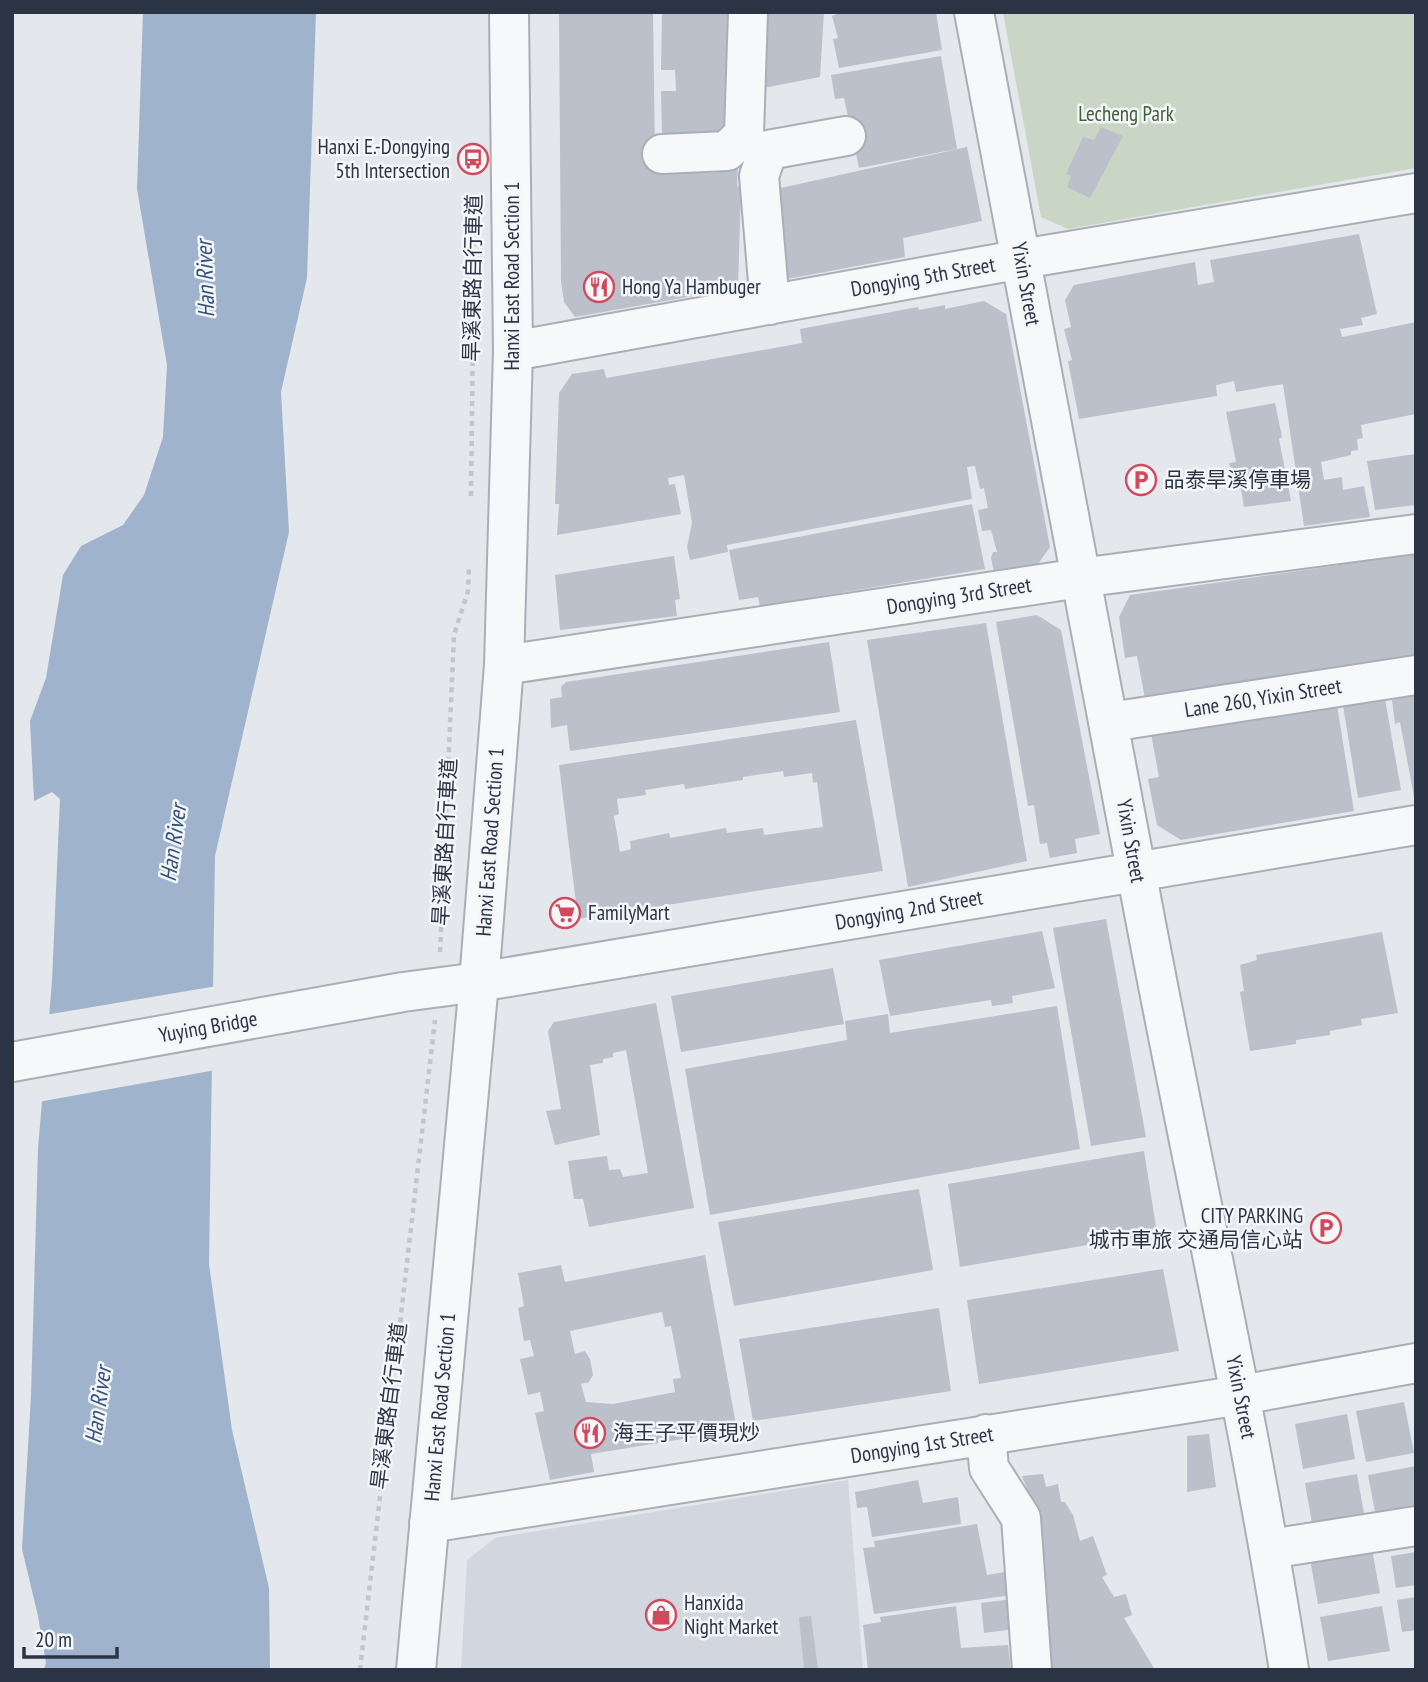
<svg xmlns="http://www.w3.org/2000/svg" width="1428" height="1682" viewBox="0 0 1428 1682" font-family="'PT Sans Narrow','Noto Sans TC',sans-serif">
<rect width="100%" height="100%" fill="#e4e7ec"/>
<!-- built -->
<path fill="#d2d6de" d="M 848,1480 L 863,1670 L 461,1670 L 467,1560 L 495,1538 Z"/>
<!-- green -->
<path fill="#c9d6c5" d="M 1003,12 L 1416,12 L 1416,168 L 1068,229 L 1041,217 Z"/>
<!-- water -->
<path fill="#9fb4cc" d="M 143,12 L 316,12 L 307,278 L 281,392 L 289,532 L 215,856 L 209,1264 L 232,1430 L 269,1588 L 270,1670 L 44,1670 L 46,1663 L 38,1616 L 22,1549 L 31,1396 L 38,1149 L 52,981 L 60,799 L 52,792 L 34,801 L 30,721 L 46,678 L 63,575 L 81,546 L 123,525 L 144,495 L 163,437 L 167,365 L 137,189 Z"/>
<!-- pier -->
<path fill="#e4e7ec" d="M 217,986 L 216,1070 L 38,1102 L 45,1015 Z"/>
<!-- building -->
<path fill="#bbc0ca" fill-rule="evenodd" d="M 559,12 L 653,12 L 655,156 L 673,173 L 716,173 L 716,165 L 738,164 L 737,186 L 741,187 L 738,288 L 575,317 L 564,302 L 561,282 Z
M 662,12 L 736,12 L 730,129 L 722,136 L 662,135 L 661,91 L 676,91 L 675,70 L 661,70 Z
M 761,12 L 824,12 L 820,77 L 758,89 Z
M 841,12 L 936,12 L 942,50 L 839,68 L 833,39 L 838,38 L 832,16 Z
M 941,56 L 957,149 L 859,168 L 844,98 L 835,99 L 831,75 Z
M 1101,127 L 1123,136 L 1090,198 L 1067,187 L 1071,176 L 1066,174 L 1083,137 L 1094,140 Z
M 967,147 L 982,221 L 903,238 L 905,257 L 782,280 L 767,191 Z
M 1359,234 L 1377,314 L 1361,318 L 1363,325 L 1340,329 L 1342,337 L 1416,322 L 1416,414 L 1361,425 L 1363,438 L 1357,439 L 1358,450 L 1351,451 L 1351,455 L 1321,462 L 1324,480 L 1342,477 L 1343,490 L 1364,486 L 1370,517 L 1304,526 L 1283,384 L 1236,392 L 1234,381 L 1216,385 L 1217,396 L 1079,419 L 1068,361 L 1072,360 L 1064,329 L 1071,327 L 1065,300 L 1074,285 L 1195,262 L 1198,285 L 1214,282 L 1210,260 Z
M 984,301 L 1006,314 L 1050,547 L 1038,564 L 994,572 L 991,558 L 993,552 L 997,552 L 991,530 L 982,531 L 978,510 L 988,508 L 984,488 L 980,489 L 975,466 L 967,467 L 972,499 L 727,545 L 728,552 L 690,560 L 687,547 L 692,523 L 684,475 L 668,478 L 669,485 L 675,484 L 681,514 L 557,535 L 559,504 L 555,504 L 559,393 L 572,374 L 604,369 L 606,378 L 802,343 L 800,329 L 918,307 L 919,310 L 945,305 L 945,309 Z
M 1275,403 L 1282,437 L 1279,439 L 1291,501 L 1244,507 L 1241,489 L 1235,490 L 1229,463 L 1236,462 L 1226,412 Z
M 1416,454 L 1416,505 L 1375,510 L 1367,461 Z
M 972,504 L 985,569 L 760,606 L 758,597 L 739,600 L 729,550 Z
M 1416,554 L 1416,660 L 1146,704 L 1137,656 L 1125,658 L 1119,617 L 1130,595 Z
M 674,556 L 680,599 L 675,600 L 677,616 L 560,630 L 555,575 Z
M 1037,615 L 1061,630 L 1100,834 L 1075,839 L 1077,853 L 1050,858 L 1047,843 L 1040,844 L 1034,805 L 1028,806 L 996,622 Z
M 986,623 L 1027,861 L 908,887 L 867,640 Z
M 829,642 L 840,712 L 570,751 L 567,725 L 551,728 L 550,699 L 562,697 L 561,687 L 566,682 Z
M 1416,689 L 1416,797 L 1414,797 L 1400,722 L 1395,724 L 1392,700 L 1397,699 L 1396,692 Z
M 1384,693 L 1401,790 L 1358,798 L 1342,699 Z
M 1336,699 L 1354,811 L 1181,840 L 1157,825 L 1148,779 L 1159,777 L 1150,728 Z
M 856,720 L 883,871 L 578,919 L 559,765 ZM 783,771 L 784,777 L 812,773 L 813,783 L 817,782 L 823,827 L 764,835 L 763,828 L 727,833 L 726,828 L 670,838 L 669,833 L 630,841 L 631,849 L 620,852 L 614,816 L 619,814 L 617,799 L 646,795 L 645,790 L 684,784 L 685,789 L 743,780 L 743,777 Z
M 1106,919 L 1146,1137 L 1091,1146 L 1053,928 Z
M 1042,931 L 1055,988 L 1012,996 L 1013,1003 L 992,1006 L 991,1000 L 890,1016 L 879,960 Z
M 1382,932 L 1398,1013 L 1361,1019 L 1362,1025 L 1330,1031 L 1330,1035 L 1296,1040 L 1296,1044 L 1250,1051 L 1240,992 L 1244,991 L 1240,965 L 1257,960 L 1256,955 Z
M 833,968 L 844,1024 L 681,1052 L 671,996 Z
M 656,1003 L 694,1208 L 589,1227 L 583,1199 L 574,1199 L 568,1161 L 607,1156 L 609,1170 L 620,1169 L 623,1177 L 648,1173 L 626,1050 L 613,1053 L 613,1057 L 603,1059 L 603,1063 L 590,1065 L 600,1135 L 555,1145 L 546,1111 L 561,1109 L 548,1031 L 554,1022 Z
M 1057,1006 L 1080,1149 L 710,1215 L 685,1069 L 847,1040 L 845,1021 L 888,1014 L 890,1033 Z
M 1144,1151 L 1157,1233 L 960,1267 L 948,1184 Z
M 919,1189 L 933,1270 L 734,1306 L 718,1222 Z
M 705,1255 L 737,1430 L 591,1454 L 594,1472 L 550,1480 L 535,1413 L 544,1411 L 540,1392 L 528,1395 L 520,1359 L 534,1356 L 530,1340 L 524,1341 L 518,1308 L 524,1306 L 518,1273 L 561,1265 L 565,1282 ZM 662,1312 L 665,1327 L 671,1326 L 681,1378 L 673,1379 L 675,1392 L 613,1404 L 586,1402 L 581,1384 L 589,1382 L 593,1375 L 590,1359 L 585,1351 L 575,1354 L 570,1331 Z
M 1163,1269 L 1179,1351 L 979,1384 L 967,1300 Z
M 939,1308 L 951,1391 L 753,1421 L 739,1339 Z
M 1404,1402 L 1414,1453 L 1366,1462 L 1356,1411 Z
M 1347,1414 L 1355,1459 L 1303,1469 L 1295,1424 Z
M 1209,1434 L 1216,1487 L 1187,1492 L 1187,1436 Z
M 1416,1466 L 1416,1510 L 1376,1517 L 1368,1475 Z
M 1043,1474 L 1046,1487 L 1058,1484 L 1061,1502 L 1065,1502 L 1073,1515 L 1080,1541 L 1093,1536 L 1107,1575 L 1102,1577 L 1114,1597 L 1126,1594 L 1132,1615 L 1124,1618 L 1155,1670 L 1046,1670 L 1029,1494 L 1022,1476 Z
M 1357,1474 L 1365,1519 L 1313,1529 L 1305,1483 Z
M 918,1480 L 923,1503 L 958,1497 L 961,1524 L 872,1537 L 867,1507 L 857,1508 L 855,1492 Z
M 977,1524 L 987,1575 L 1011,1571 L 1012,1595 L 874,1614 L 863,1548 L 875,1547 L 874,1541 Z
M 1372,1549 L 1380,1593 L 1318,1604 L 1310,1559 Z
M 1416,1552 L 1416,1585 L 1396,1588 L 1391,1556 Z
M 1416,1597 L 1416,1630 L 1402,1632 L 1397,1600 Z
M 1012,1599 L 1015,1629 L 984,1633 L 981,1603 Z
M 956,1606 L 961,1648 L 1008,1645 L 1011,1670 L 868,1670 L 863,1625 L 881,1622 L 880,1617 Z
M 1382,1606 L 1390,1651 L 1328,1661 L 1320,1617 Z
M 811,1616 L 818,1669 L 804,1670 L 799,1617 Z"/>
<g fill="none" stroke-linecap="round" stroke-linejoin="round">
<!-- minor casing -->
<g stroke="#a9aeb7" stroke-width="42">
<path id="minor" d="M 974,12 C 1030,298 1083,584 1136,870 C 1185,1137 1247,1402 1289,1670
M 662,154 L 727,151 L 744,134 L 748,12
M 770,305 L 759,176 L 768,150 L 846,136
M 513,351 L 1022,259 L 1416,193
M 504,665 L 1080,578 L 1416,534
M 1110,722 L 1416,675
M 12,1062 L 403,992 L 479,982 L 1416,825
M 986,1434 L 989,1468 L 1021,1518 L 1032,1670
M 429,1523 L 1241,1395 L 1416,1363
M 1270,1549 L 1416,1526
M 416,1670 L 479,982 L 504,665 L 513,351 L 509,12"/>
</g>
<!-- path -->
<path stroke="#c2c5cb" stroke-width="4.5" stroke-dasharray="5 5" stroke-linecap="butt" d="M 471,496 L 474,243
M 440,952 L 454,635 L 468,591 L 469,568
M 360,1670 L 435,1020"/>
<!-- minor -->
<use href="#minor" stroke="#f7f8fa" stroke-width="38"/>
</g>
<!-- icons -->
<defs>
<g id="bus-ring" transform="scale(1.575)"><circle r="9.5" fill="#f4f6f9" stroke="#d1495b" stroke-width="1.5"/><path d="M-5-6H5V4H4V6H2V4H-2V6H-4V4H-5ZM-3.5-4V0h7V-4ZM-3.5 1.2v1.5H-2V1.2ZM2 1.2v1.5H3.5V1.2Z" fill="#d1495b"/></g>
<g id="restaurant-ring" transform="scale(1.575)"><circle r="9.5" fill="#f4f6f9" stroke="#d1495b" stroke-width="1.5"/><path d="M-5-6h1v4h1v-4h1v4h1v-4h1v5L-1.5 .5V6h-2V.5L-5-1ZM5-6V6H3V1.5H1.5Q1.5-4 5-6Z" fill="#d1495b"/></g>
<g id="parking-ring" transform="scale(1.575)"><circle r="9.5" fill="#f4f6f9" stroke="#d1495b" stroke-width="1.5"/><path d="M-3.5-5.5H1a3.5 3.5 0 0 1 0 7H-1V5.5H-3.5ZM-1-3.4V-.6H.8a1.4 1.4 0 0 0 0-2.8Z" fill="#d1495b"/></g>
<g id="supermarket-ring" transform="scale(1.575)"><circle r="9.5" fill="#f4f6f9" stroke="#d1495b" stroke-width="1.5"/><path d="M-6-5.5h2.5l.6 2H6L4.5 2H-2.5L-4.4-4H-6ZM-1.5 3.2a1.3 1.3 0 1 0 .1 0ZM3 3.2a1.3 1.3 0 1 0 .1 0Z" fill="#d1495b"/></g>
<g id="shop-ring" transform="scale(1.575)"><circle r="9.5" fill="#f4f6f9" stroke="#d1495b" stroke-width="1.5"/><path d="M-5-2.5h2.3a2.7 3.5 0 0 1 5.4 0H5L5.5 6h-11ZM-1.5-2.5h3a1.5 2.3 0 0 0-3 0Z" fill="#d1495b"/></g>
</defs>
<g fill-rule="evenodd">
<use href="#bus-ring" x="473" y="159"/>
<use href="#restaurant-ring" x="599" y="287"/>
<use href="#parking-ring" x="1141" y="480"/>
<use href="#supermarket-ring" x="565" y="913"/>
<use href="#parking-ring" x="1326" y="1228"/>
<use href="#restaurant-ring" x="590" y="1433"/>
<use href="#shop-ring" x="661" y="1615"/>
</g>
<g text-anchor="middle" stroke-width="5" stroke-linejoin="round" paint-order="stroke">
<!-- park labels -->
<g font-size="21" fill="#3f6138" stroke="#f4f6f9">
<text x="1126" y="121">Lecheng Park</text>
</g>
<!-- poi labels -->
<g font-size="21" fill="#2b3445" stroke="#f4f6f9" text-anchor="start">
<text x="450" y="154" text-anchor="end">Hanxi E.-Dongying<tspan x="450" dy="24">5th Intersection</tspan></text>
<text x="622" y="294">Hong Ya Hambuger</text>
<text x="1164" y="487">品泰旱溪停車場</text>
<text x="588" y="920">FamilyMart</text>
<text x="1303" y="1223" text-anchor="end">CITY PARKING<tspan x="1303" dy="24">城市車旅 交通局信心站</tspan></text>
<text x="613" y="1440">海王子平價現炒</text>
<text x="684" y="1610">Hanxida<tspan x="684" dy="24">Night Market</tspan></text>
</g>
<!-- street labels -->
<g font-size="21" fill="#2b3445" stroke="#f4f6f9">
<text transform="translate(512 276) rotate(-90)" y="7">Hanxi East Road Section 1</text>
<text transform="translate(923 277) rotate(-10)" y="7">Dongying 5th Street</text>
<text transform="translate(473 278) rotate(-89)" y="7">旱溪東路自行車道</text>
<text transform="translate(1026 284) rotate(80)" y="7">Yixin Street</text>
<text transform="translate(959 596) rotate(-9)" y="7">Dongying 3rd Street</text>
<text transform="translate(1263 698) rotate(-9)" y="7">Lane 260, Yixin Street</text>
<text transform="translate(1131 841) rotate(80)" y="7">Yixin Street</text>
<text transform="translate(445 842) rotate(-87)" y="7">旱溪東路自行車道</text>
<text transform="translate(490 842) rotate(-86)" y="7">Hanxi East Road Section 1</text>
<text transform="translate(909 910) rotate(-10)" y="7">Dongying 2nd Street</text>
<text transform="translate(208 1027) rotate(-10)" y="7">Yuying Bridge</text>
<text transform="translate(1241 1397) rotate(79)" y="7">Yixin Street</text>
<text transform="translate(389 1406) rotate(-83)" y="7">旱溪東路自行車道</text>
<text transform="translate(440 1407) rotate(-85)" y="7">Hanxi East Road Section 1</text>
<text transform="translate(922 1445) rotate(-9)" y="7">Dongying 1st Street</text>
</g>
<!-- water labels -->
<g font-size="23" font-style="italic" fill="#34527a" stroke="#f4f6f9">
<text transform="translate(205 279) rotate(-92)" y="8">Han River</text>
<text transform="translate(173 843) rotate(-82)" y="8">Han River</text>
<text transform="translate(98 1405) rotate(-82)" y="8">Han River</text>
</g>
</g>
<!-- border -->
<rect width="1428" height="1682" fill="none" stroke="#2b3445" stroke-width="28"/>
<!-- scale -->
<path d="M24 1647v10h93v-10" fill="none" stroke="#2b3445" stroke-width="3.5"/>
<text x="35" y="1647" font-size="21" fill="#2b3445" stroke="#f4f6f9" stroke-width="5" paint-order="stroke">20 m</text>
</svg>
